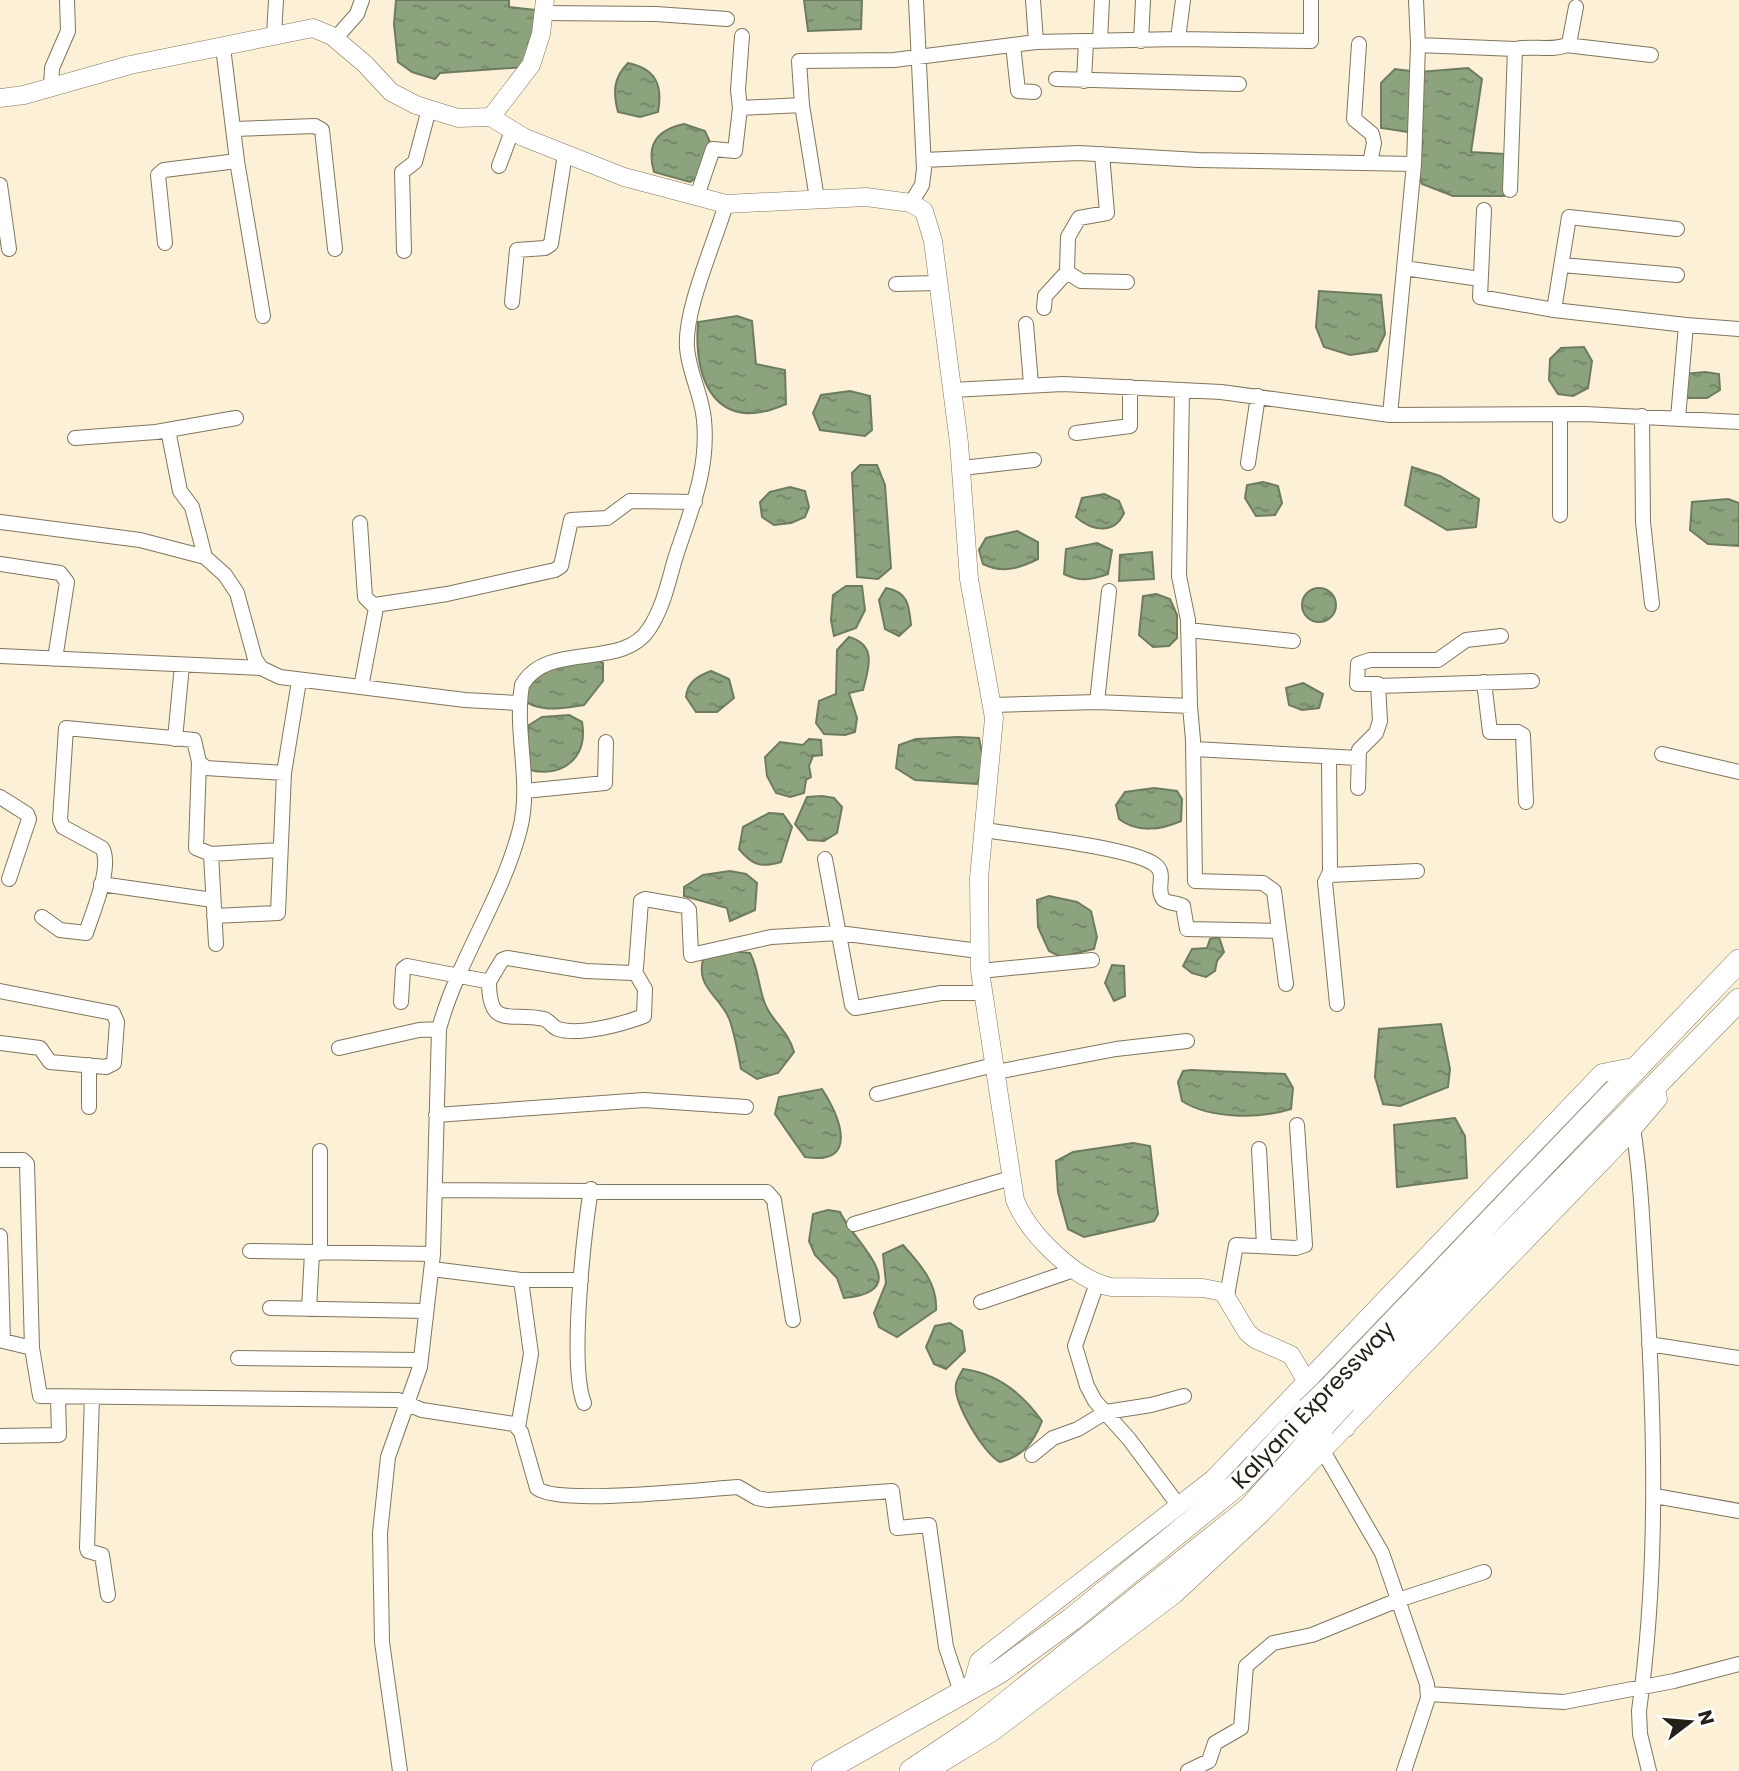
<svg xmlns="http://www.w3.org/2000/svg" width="1739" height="1771" viewBox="0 0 1739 1771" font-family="Poppins,sans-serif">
<defs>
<pattern id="water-ripples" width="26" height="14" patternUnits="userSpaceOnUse" patternTransform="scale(1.75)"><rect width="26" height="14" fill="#8ca37d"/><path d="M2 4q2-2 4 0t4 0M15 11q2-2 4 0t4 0" fill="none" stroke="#728465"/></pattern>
</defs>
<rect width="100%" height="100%" fill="#fcf0d6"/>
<!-- water -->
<path fill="url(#water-ripples)" stroke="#6d7c5f" stroke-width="2" d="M 396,0 L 509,0 L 509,7 L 535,10 L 538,19 L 524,67 L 440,73 L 435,79 L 412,72 L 398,62 L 394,24 Z
M 804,0 L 862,0 L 861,29 L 808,31 Z
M 628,63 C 656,69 663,85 658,112 L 640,117 L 618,112 C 613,93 613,78 628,63 Z
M 1468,68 L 1482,79 L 1471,152 L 1504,154 L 1504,196 L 1453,196 L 1422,184 L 1417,171 L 1423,142 L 1408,132 L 1381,128 L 1381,83 L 1395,69 L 1419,72 Z
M 684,124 L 705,131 L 710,142 L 701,175 L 690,182 L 654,172 C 646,144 657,130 684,124 Z
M 1319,291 L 1381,295 L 1385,334 L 1377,351 L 1350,355 L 1324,347 L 1316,327 Z
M 737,316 L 752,321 L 756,364 L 785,370 L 786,404 C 718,434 693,384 698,322 Z
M 1584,347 L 1592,361 L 1588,388 L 1573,396 L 1558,394 L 1549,380 L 1550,359 L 1561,348 Z
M 1705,372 L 1719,374 L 1720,390 L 1707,398 L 1681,398 L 1684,374 Z
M 850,391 L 870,396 L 872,430 L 865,436 L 820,430 L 813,413 L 821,395 Z
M 860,465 L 877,465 L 885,485 L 891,568 L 878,579 L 857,577 L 852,473 Z
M 1412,467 L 1440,476 L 1479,499 L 1476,527 L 1447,530 L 1405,505 Z
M 1263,482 L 1278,486 L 1282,503 L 1275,515 L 1256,516 L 1245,498 L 1247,485 Z
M 790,487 L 805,491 L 809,507 L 805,517 L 791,523 L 774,525 L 762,517 L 760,502 L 770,492 Z
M 1104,494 L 1119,501 L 1124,513 C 1114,535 1092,531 1076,517 L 1082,498 Z
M 1728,499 L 1739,503 L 1739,546 L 1708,544 L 1690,530 L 1692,502 Z
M 1017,531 L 1038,542 L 1038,559 C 1020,568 1003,574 983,564 L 979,550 L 986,538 Z
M 1097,543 L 1112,550 L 1108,574 C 1091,580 1080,582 1064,574 L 1066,549 Z
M 1152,552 L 1154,579 L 1119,581 L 1120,555 Z
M 846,586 L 862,586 L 865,610 L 856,628 L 834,636 L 831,620 L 833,595 Z
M 886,588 C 908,592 909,605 911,625 L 899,636 L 885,629 L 879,600 Z
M1302 605a17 17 0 1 1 34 0a17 17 0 1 1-34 0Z
M 1156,594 L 1170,599 L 1177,615 L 1177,638 L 1169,646 L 1153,647 L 1139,635 L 1143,596 Z
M 849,637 C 877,645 869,667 863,690 L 849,693 L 857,718 L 855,732 L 845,735 L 824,734 L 816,723 L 819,701 L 836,694 L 837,650 Z
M 588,656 L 603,663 L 603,681 L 584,705 C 563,708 538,714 521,698 L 526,680 L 560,663 Z
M 711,671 L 729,679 L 734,698 L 717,712 L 696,712 L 686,697 C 687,682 698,676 711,671 Z
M 1303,683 L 1323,694 L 1319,708 L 1302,710 L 1289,705 L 1286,688 Z
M 569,715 L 582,722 C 588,757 564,778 530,770 L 525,749 L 529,725 L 542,717 Z
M 958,737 L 979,738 L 984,763 L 977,784 L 915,780 L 896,768 L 899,745 L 916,739 Z
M 809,739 L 821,740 L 822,755 L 813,756 L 809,766 L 811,777 L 806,780 L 804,793 L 790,797 L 776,793 L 767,776 L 765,757 L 780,742 L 803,745 Z
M 1154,788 L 1177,791 L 1182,799 L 1181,821 C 1161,830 1137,833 1119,819 L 1116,805 L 1125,792 Z
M 822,796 L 834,798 L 842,807 L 837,833 L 824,841 L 808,840 L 795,824 L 807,797 Z
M 769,813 L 783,814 L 792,827 L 781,862 C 761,868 752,865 739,849 L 743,827 Z
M 730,871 L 746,874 L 757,883 L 755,910 L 730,921 L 727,908 L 684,896 L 684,887 L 703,875 Z
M 1049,896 L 1077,902 L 1091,911 L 1097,937 L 1094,949 L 1061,957 L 1049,951 L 1038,927 L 1037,900 Z
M 1219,937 L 1224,952 L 1217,961 L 1215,971 L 1206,977 L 1192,973 L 1183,966 L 1192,949 L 1207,948 L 1210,939 Z
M 728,951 L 750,953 C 760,971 758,993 768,1010 C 778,1027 788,1032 794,1052 L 778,1073 L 757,1079 L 741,1069 C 738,1053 735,1036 730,1021 C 721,995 692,988 705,953 Z
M 1112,965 L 1124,966 L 1125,996 L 1114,1001 L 1105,983 Z
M 1441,1024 L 1450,1069 L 1448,1087 L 1400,1106 L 1383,1104 L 1375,1077 L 1379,1029 Z
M 1191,1070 L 1285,1074 L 1293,1088 L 1291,1109 C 1259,1119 1210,1119 1182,1101 L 1178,1082 L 1183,1071 Z
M 822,1089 C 840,1117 860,1166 805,1157 L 775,1114 L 779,1097 Z
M 1455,1118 L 1465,1136 L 1467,1178 L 1397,1187 L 1394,1125 Z
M 1133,1143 L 1150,1146 L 1158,1214 L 1154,1221 L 1084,1237 L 1068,1229 L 1058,1192 L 1056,1161 L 1073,1152 Z
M 828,1210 L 840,1212 C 853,1242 918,1291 844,1298 L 837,1278 L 815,1255 L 809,1241 L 813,1214 Z
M 903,1245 C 920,1264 938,1284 936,1310 L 897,1337 L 879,1327 L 874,1313 L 886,1283 L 883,1254 Z
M 950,1323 L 962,1331 L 965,1351 L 946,1369 L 934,1364 L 926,1347 L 935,1326 Z
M 963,1369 C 997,1373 1022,1393 1042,1421 C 1033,1444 1023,1456 1000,1462 C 984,1454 953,1403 956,1384 C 957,1379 961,1373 963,1369 Z"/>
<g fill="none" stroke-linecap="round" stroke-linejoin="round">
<!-- minor casing -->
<g stroke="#80755e" stroke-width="16">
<path id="minor" d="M 1033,0 L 1036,42
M 543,13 L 656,14 L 727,19
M 274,36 L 276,0
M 335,39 L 357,14 L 362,0
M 1178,39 L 1183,0
M 1100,41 L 1102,0
M 1141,41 L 1143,0
M 1359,44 L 1354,119 L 1372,134 L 1374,143 L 1370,163
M 1013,45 L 1018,91 L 1034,92
M 1418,45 L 1515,49 L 1510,190
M 1566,45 L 1651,55
M 223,47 L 237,161 L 263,316
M 1515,49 C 1532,45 1554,52 1569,44 L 1576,7
M 1056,79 L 1239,84
M 1084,81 L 1086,41
M 51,88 L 52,68 L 68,31 L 67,0
M 802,105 L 817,199
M 740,108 L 738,90 L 742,36
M 233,129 L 315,126 L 322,130 L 335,249
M 924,160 L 1079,153 L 1198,160 L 1414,164
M 499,166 L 512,131
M 0,185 L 9,249
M 697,196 L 713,149 L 735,151 L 740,108 L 802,105 L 799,61 L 894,60 L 1036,42 L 1178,39 L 1311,41 L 1311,0
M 911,203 L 922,185 L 924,169 L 916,0
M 1484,210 L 1480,297 L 1554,310 L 1686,325 L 1678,418
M 165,243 L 158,175 L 164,170 L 237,161
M 404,251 L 402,172 L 415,162 L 429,109
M 1562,265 L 1677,275
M 1404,268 L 1480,279
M 1067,272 L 1081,281 L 1127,282
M 896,284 L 938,283
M 512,302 L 517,250 L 545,248 L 551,244 L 565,154
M 1044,308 L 1045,296 L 1067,272 L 1068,237 L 1079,218 L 1107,213 L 1102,154
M 1554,310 L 1569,217 L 1677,229
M 1026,324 L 1031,384
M 1686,325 L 1739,329
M 952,390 L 1063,384 L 1221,392 L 1390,415 L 1585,414 L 1739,422
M 1182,390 L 1179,576 L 1188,620 L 1190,706
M 1560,414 L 1560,515
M 1390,415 L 1414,164 L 1418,45 L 1416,0
M 1642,416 L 1643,522 L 1652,604
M 168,430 L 180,491 L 192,507 L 205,557
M 1076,433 L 1130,426 L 1130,387
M 75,438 L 156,432 L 236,418
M 1248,463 L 1258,396
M 962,468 L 1034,460
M 0,522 L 140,540 L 205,557 L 225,575 L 237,593 L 255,659 L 261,668 L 280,677 L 465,700 L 519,703
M 360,523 L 365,597 L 376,608 L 361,687
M 0,564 L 60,573 L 67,582 L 55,659
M 375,605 L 447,594 L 555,570 L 561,566 L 571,520 L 607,518 L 630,501 L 695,502
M 1188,630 L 1293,641
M 0,656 L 261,668
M 1484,682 L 1490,732 L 1518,732 L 1523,735 L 1526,802
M 1379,686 L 1532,681
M 1097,702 L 1109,591
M 993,705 L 1097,702 L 1190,706 L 1193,740 L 1195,881 L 1263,883 L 1274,891 L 1286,984
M 175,739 L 182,665
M 1194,749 L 1358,758
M 1662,754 L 1739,772
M 1329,758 L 1330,872 L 1325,882 L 1337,1004
M 199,762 L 196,848 L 211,854 L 216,944
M 1358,788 L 1359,750 L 1376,733 L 1380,721 L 1378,684 L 1357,684 L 1358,664 L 1370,660 L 1438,660 L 1466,640 L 1501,636
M 525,791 L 605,783 L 606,742
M 0,797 L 27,814 L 29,819 L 9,879
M 985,830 C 1020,836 1129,847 1154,864 C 1168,873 1155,888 1163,899 C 1167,904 1177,902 1183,906 L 1187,929 L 1279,931
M 211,854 L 279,850
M 825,859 L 852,1005 L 855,1008 L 941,993 L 982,993
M 1330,875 L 1417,871
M 101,884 L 213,900
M 214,916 L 278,913 L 284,773 L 299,681
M 42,917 L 60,930 L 86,933 C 92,914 113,866 102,848 L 63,827 L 60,820 L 66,728 L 194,740 L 199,762 L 206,768 L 284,773
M 980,971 L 1092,960
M 489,981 C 489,1031 511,1011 544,1019 C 550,1021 552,1027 558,1029 C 579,1036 623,1024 644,1016 L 645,989 L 635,972
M 0,991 L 113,1013 L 117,1022 L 114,1063 L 106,1067 L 50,1062 L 40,1048 L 0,1043
M 401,1002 L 403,969 L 407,966 L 486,981 L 490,980 L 502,960 L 507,958 L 586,971 L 632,973 L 636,968 L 641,901 L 645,899 L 685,906 L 689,910 L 691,955 L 771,937 L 839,933 L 979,951
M 339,1048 L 419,1030 L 439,1029
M 89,1065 L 89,1107
M 996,1072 L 1116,1049 L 1187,1041
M 877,1094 L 994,1065
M 436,1115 L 644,1100 L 746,1107
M 1633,1128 C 1642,1184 1643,1241 1647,1298 C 1655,1435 1658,1574 1639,1711 L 1640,1734 L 1649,1771
M 1259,1149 L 1264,1245
M 320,1151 L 320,1253
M 0,1160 L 23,1160 L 27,1164 L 32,1348 L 40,1396 L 398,1400 L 422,1410 L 514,1424 L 521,1432 L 537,1488 C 556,1506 705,1489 738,1487 L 757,1498 L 768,1500 L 892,1491 L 897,1528 L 929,1525 L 946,1647 L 961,1692
M 436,1190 L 767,1192 L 774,1200 L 793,1320
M 854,1224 L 1011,1178
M 0,1236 L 3,1341 L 32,1348
M 250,1251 L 433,1254
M 432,1269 L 521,1280 L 581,1280
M 1097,1283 L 1075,1346 L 1087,1386 L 1095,1401 L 1129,1439 L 1179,1506
M 1227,1296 L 1236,1245 L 1296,1248 L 1305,1245 L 1297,1125
M 981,1302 L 1074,1270
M 270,1308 L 426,1311
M 309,1309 L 312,1253
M 1649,1344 L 1739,1358
M 238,1358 L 420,1360
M 92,1397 L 87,1548 L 88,1551 L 102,1555 L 108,1595
M 584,1403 C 569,1365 584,1233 591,1189
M 518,1427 L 531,1354 L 521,1280
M 0,1436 L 59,1435 L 58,1398
M 1323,1451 L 1382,1553 L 1427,1684 L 1428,1698 L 1404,1771
M 1032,1455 L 1053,1438 L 1078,1429 L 1106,1412 L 1151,1405 L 1184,1396
M 1655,1496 L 1739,1511
M 1428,1694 L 1564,1702 L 1674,1681 L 1739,1664
M 400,1771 L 382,1642 L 380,1533 L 388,1457 L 420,1367 L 433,1254 L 439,1029 C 458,959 502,899 520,829 C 532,781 514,733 522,685 C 548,640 622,671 649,629 C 663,608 668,583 675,559 C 690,512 709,471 704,420 C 702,395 689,373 687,348 C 684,310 715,242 726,204
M 1188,1771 L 1209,1761 L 1215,1743 L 1241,1728 L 1246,1666 L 1273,1643 L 1312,1635 L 1398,1600 L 1484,1572"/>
</g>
<!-- tertiary casing -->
<g stroke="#80755e" stroke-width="19">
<path id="tertiary" d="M 0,98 L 24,95 L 130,65 L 313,28 L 332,36 L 365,64 L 391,92 L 416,105 L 458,118 L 491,117 L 523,137 L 624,177 L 726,204 L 866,197 L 911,203 L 924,211 L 933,241 L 959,443 L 969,579 L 994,718 L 979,878 L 980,971 L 1015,1200 C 1028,1233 1075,1280 1111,1287 L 1203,1288 L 1223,1292 L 1247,1332 L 1255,1339 L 1291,1355 L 1307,1382 L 1346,1428
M 491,117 L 531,65 L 541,34 L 545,0
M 972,1686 L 979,1661 L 1213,1479 L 1602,1073 L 1638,1066
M 935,1767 L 991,1733 L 1175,1594 L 1261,1514 L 1623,1140 L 1658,1099 L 1655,1087"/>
</g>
<!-- trunk casing -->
<g stroke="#80755e" stroke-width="24">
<path id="trunk" d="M 1333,1385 L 1739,961
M 1345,1402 L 1739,1000
M 823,1771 L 999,1672 L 1072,1619 L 1239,1483 L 1308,1409
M 911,1771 L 975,1728 L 1250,1508 L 1323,1426"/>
</g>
<!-- minor -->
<use href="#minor" stroke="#fff" stroke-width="14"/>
<!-- tertiary -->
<use href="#tertiary" stroke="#fff" stroke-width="18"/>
<!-- trunk -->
<use href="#trunk" stroke="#fff" stroke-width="23"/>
<!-- trunk-bridge casing -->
<g stroke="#80755e" stroke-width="24" stroke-linecap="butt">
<path id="trunk-bridge" d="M 1308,1409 L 1333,1385
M 1323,1426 L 1345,1402"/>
</g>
<!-- trunk-bridge -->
<use href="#trunk-bridge" stroke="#fff" stroke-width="23"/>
</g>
<g text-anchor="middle" stroke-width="6" stroke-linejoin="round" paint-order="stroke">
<!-- street labels -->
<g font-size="23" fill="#262118" stroke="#fefefe">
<text transform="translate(1313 1405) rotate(-46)" y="8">Kalyani Expressway</text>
</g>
</g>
<!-- north arrow -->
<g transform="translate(1690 1722) rotate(74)" stroke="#fefefe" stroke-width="5" paint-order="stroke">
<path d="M0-5L12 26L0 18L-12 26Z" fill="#262118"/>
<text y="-10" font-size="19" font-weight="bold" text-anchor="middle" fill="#262118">N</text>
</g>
</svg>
